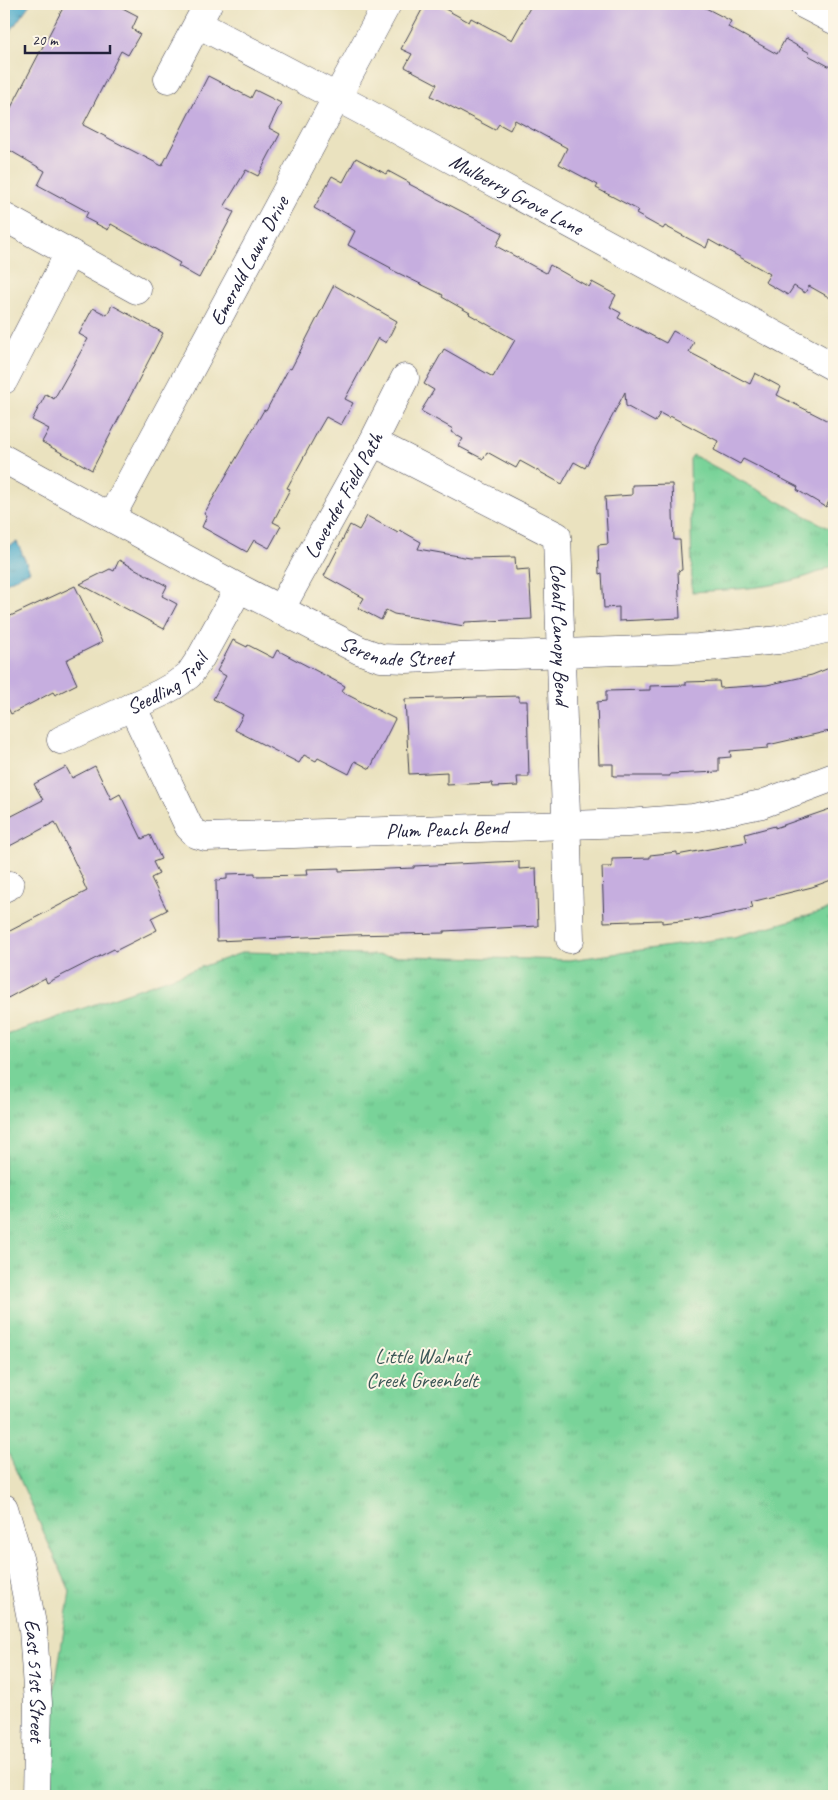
<svg xmlns="http://www.w3.org/2000/svg" width="838" height="1800" viewBox="0 0 838 1800" font-family="Caveat,sans-serif">
<defs>
<pattern id="park-tufts" width="24" height="20" patternUnits="userSpaceOnUse" patternTransform="scale(1.25)"><rect width="24" height="20" fill="#79d399"/><path d="M3 7l-1-3M5 7V3M7 7l1-3M15 17l-1-3M17 17v-4M19 17l1-3" fill="none" stroke="#68b585"/></pattern>
<pattern id="water-ripples" width="26" height="14" patternUnits="userSpaceOnUse" patternTransform="scale(1.25)"><rect width="26" height="14" fill="#4baaca"/><path d="M2 4q2-2 4 0t4 0M15 11q2-2 4 0t4 0" fill="none" stroke="#3e8aa5"/></pattern>
</defs>
<rect width="100%" height="100%" fill="#fcf5e5"/>
<filter id="ink" filterUnits="userSpaceOnUse"><feTurbulence type="fractalNoise" baseFrequency=".02" numOctaves="2"/><feDisplacementMap in="SourceGraphic" scale="10" xChannelSelector="R" yChannelSelector="G"/><feConvolveMatrix kernelMatrix="1 2 1 2 8 2 1 2 1" color-interpolation-filters="sRGB"/></filter>
<filter id="wash" filterUnits="userSpaceOnUse"><feTurbulence type="fractalNoise" baseFrequency=".0096" numOctaves="4" result="noise"/><feDisplacementMap in="SourceGraphic" scale="20" xChannelSelector="R" yChannelSelector="G"/><feGaussianBlur stdDeviation="1.12" result="paint"/><feColorMatrix in="noise" values="0 0 0 0 0 0 0 0 0 0 0 0 0 0 0 0 0 1.4 0 .05"/><feComposite in="paint" operator="in"/></filter>
<g filter="url(#wash)">
<rect width="100%" height="100%" fill="#eae2bf"/>
<!-- park -->
<path fill="url(#park-tufts)" stroke="#4e7a6a" d="M 693,455 L 834,531 L 834,565 C 790,588 741,589 692,592 L 690,459 Z
M 834,908 L 834,1796 L 38,1796 L 70,1591 L 4,1444 L 4,1036 L 244,952 L 570,960 L 734,937 Z"/>
<!-- water -->
<path fill="url(#water-ripples)" stroke="#366682" d="M 4,4 L 30,4 L 4,40 Z
M 4,537 L 9,546 L 17,542 L 30,571 L 4,584 Z"/>
<g id="blocks">
<!-- building -->
<path fill="#c6aedf" d="M 65,4 L 115,4 L 138,16 L 132,29 L 140,34 L 128,55 L 121,51 L 83,125 L 162,166 L 208,76 L 251,98 L 255,90 L 281,103 L 269,128 L 280,134 L 258,176 L 246,170 L 224,207 L 234,212 L 199,278 L 178,266 L 180,263 L 111,224 L 108,230 L 85,218 L 88,212 L 38,185 L 45,171 L 4,147 L 4,121 Z
M 425,4 L 436,4 L 469,22 L 471,18 L 512,40 L 532,4 L 698,4 L 731,21 L 728,27 L 777,54 L 785,39 L 810,53 L 808,55 L 834,69 L 834,300 L 809,286 L 805,293 L 794,286 L 788,295 L 765,282 L 770,274 L 709,240 L 706,248 L 665,226 L 663,229 L 636,214 L 638,210 L 596,188 L 598,185 L 559,164 L 567,148 L 515,120 L 510,130 L 499,124 L 495,130 L 431,96 L 437,84 L 405,67 L 412,54 L 401,49 Z
M 356,158 L 386,174 L 388,171 L 410,183 L 409,184 L 503,233 L 496,246 L 546,273 L 550,265 L 589,287 L 592,282 L 616,295 L 610,307 L 621,313 L 618,318 L 666,343 L 673,331 L 694,342 L 689,352 L 750,384 L 755,373 L 781,387 L 777,395 L 834,424 L 834,492 L 826,507 L 797,490 L 798,487 L 743,459 L 740,464 L 714,450 L 718,441 L 670,416 L 669,418 L 660,413 L 655,422 L 626,406 L 625,392 L 585,468 L 574,462 L 562,484 L 520,461 L 516,468 L 487,452 L 483,459 L 458,446 L 463,439 L 451,432 L 453,429 L 421,411 L 434,390 L 424,384 L 444,349 L 493,377 L 515,340 L 469,314 L 470,313 L 442,297 L 443,295 L 390,269 L 391,268 L 348,245 L 355,231 L 314,208 L 332,176 L 343,182 Z
M 334,285 L 397,321 L 386,343 L 378,338 L 345,399 L 353,403 L 341,425 L 326,417 L 319,429 L 287,488 L 290,489 L 273,522 L 281,526 L 269,548 L 254,540 L 247,552 L 202,527 L 207,516 L 204,514 L 264,410 L 266,411 L 289,368 L 291,369 Z
M 112,305 L 163,333 L 92,470 L 42,442 L 49,429 L 32,420 L 46,394 L 54,399 L 88,339 L 79,334 L 93,308 L 107,315 Z
M 672,484 L 674,540 L 680,540 L 682,570 L 678,571 L 680,618 L 619,621 L 619,607 L 604,608 L 602,573 L 599,574 L 598,545 L 608,544 L 605,497 L 632,495 L 632,485 Z
M 367,516 L 398,533 L 400,530 L 421,542 L 418,549 L 470,558 L 515,557 L 516,570 L 529,569 L 532,619 L 465,622 L 464,626 L 394,614 L 386,610 L 381,620 L 358,608 L 364,598 L 324,576 L 350,525 L 359,530 Z
M 119,560 L 167,586 L 162,596 L 177,604 L 164,629 L 80,584 L 110,569 L 114,571 Z
M 75,586 L 102,642 L 66,660 L 77,684 L 55,695 L 53,692 L 11,714 L 4,700 L 4,619 Z
M 233,640 L 247,647 L 248,645 L 273,658 L 277,650 L 345,686 L 342,692 L 395,719 L 370,769 L 355,761 L 349,774 L 318,758 L 316,761 L 304,755 L 299,763 L 235,730 L 243,715 L 213,699 L 226,676 L 217,671 Z
M 834,666 L 834,730 L 768,745 L 768,748 L 730,751 L 731,757 L 719,758 L 719,772 L 670,774 L 670,776 L 613,776 L 613,764 L 599,764 L 597,702 L 606,701 L 606,691 L 650,690 L 650,686 L 686,685 L 686,682 L 719,681 L 720,688 L 767,685 L 812,675 Z
M 519,696 L 519,701 L 527,701 L 529,777 L 517,777 L 518,786 L 493,787 L 492,783 L 447,785 L 447,772 L 409,774 L 405,699 Z
M 95,766 L 111,799 L 120,794 L 142,839 L 150,835 L 161,859 L 153,862 L 159,874 L 151,878 L 167,910 L 151,918 L 157,930 L 115,951 L 114,949 L 47,983 L 45,978 L 4,1000 L 4,934 L 87,891 L 83,882 L 84,881 L 55,822 L 4,849 L 4,820 L 43,800 L 34,784 L 66,767 L 72,778 Z
M 830,809 L 834,823 L 834,879 L 812,887 L 751,902 L 753,908 L 700,919 L 662,923 L 662,920 L 604,922 L 602,867 L 612,867 L 612,859 L 650,858 L 650,855 L 677,852 L 677,855 L 747,842 L 745,834 L 775,826 L 775,828 Z
M 519,861 L 519,869 L 536,868 L 538,926 L 444,931 L 444,933 L 350,935 L 217,941 L 216,880 L 227,879 L 227,874 L 255,873 L 255,876 L 308,875 L 307,869 L 339,868 L 339,871 L 414,868 L 414,866 Z"/>
</g>
</g>
<g filter="url(#ink)">
<use href="#blocks" fill-opacity="0" stroke="#403f4f" stroke-width="1"/>
<g fill="none" stroke-linecap="round" stroke-linejoin="round">
<!-- minor casing -->
<g stroke="#403f4f" stroke-width="29">
<g id="minor">
<path d="M 803,4 L 834,20"/>
<path id="s1" d="M 198,24 L 359,109 L 834,367"/>
<path d="M 168,79 L 208,4"/>
<path d="M 4,217 L 137,290"/>
<path d="M 4,380 L 69,253"/>
<path id="s2" d="M 373,442 L 557,536 L 570,939"/>
<path id="s3" d="M 4,459 L 239,588 L 359,650 L 381,658 L 406,659 L 698,648 L 778,640 L 834,627"/>
<path id="s4" d="M 111,517 L 387,4"/>
<path id="s5" d="M 280,610 L 373,442 L 405,378"/>
<path id="s6" d="M 132,706 L 189,827 L 196,834 L 206,837 L 628,823 L 693,818 L 762,804 L 834,777"/>
<path id="s7" d="M 61,740 L 161,693 L 175,685 L 189,675 L 201,657 L 239,588"/>
<path d="M 4,888 L 10,885"/>
<path id="s8" d="M 4,1508 L 20,1562 L 33,1629 L 38,1703 L 36,1796"/>
</g>
</g>
<!-- minor -->
<use href="#minor" stroke="#fff" stroke-width="28"/>
</g>
</g>
<g text-anchor="middle" stroke-width="4" stroke-linejoin="round" paint-order="stroke">
<!-- street labels -->
<g font-size="21" fill="#22223b" stroke="#fcf5e5">
<text dy="7" stroke="none"><textPath href="#s1" startOffset="361">Mulberry Grove Lane</textPath></text>
<text dy="7" stroke="none"><textPath href="#s4" startOffset="291">Emerald Lawn Drive</textPath></text>
<text dy="7" stroke="none"><textPath href="#s5" startOffset="131">Lavender Field Path</textPath></text>
<text dy="7" stroke="none"><textPath href="#s2" startOffset="305">Cobalt Canopy Bend</textPath></text>
<text dy="7" stroke="none"><textPath href="#s3" startOffset="441">Serenade Street</textPath></text>
<text dy="7" stroke="none"><textPath href="#s7" startOffset="121">Seedling Trail</textPath></text>
<text dy="7" stroke="none"><textPath href="#s6" startOffset="395">Plum Peach Bend</textPath></text>
<text dy="7" stroke="none"><textPath href="#s8" startOffset="176">East 51st Street</textPath></text>
</g>
<!-- park labels -->
<g font-size="21" fill="#3c5757" stroke="#fcf5e5">
<text x="422" y="1363">Little Walnut<tspan x="422" dy="24">Creek Greenbelt</tspan></text>
</g>
</g>
<!-- margin -->
<rect width="838" height="1800" fill="none" stroke="#fcf5e5" stroke-width="20"/>
<!-- scale -->
<path d="M25 45v8h85v-8" fill="none" stroke="#22223b" stroke-width="2.5"/>
<text x="32" y="45" font-size="15" fill="#22223b" stroke="#fcf5e5" stroke-width="4" paint-order="stroke">20 m</text>
</svg>
